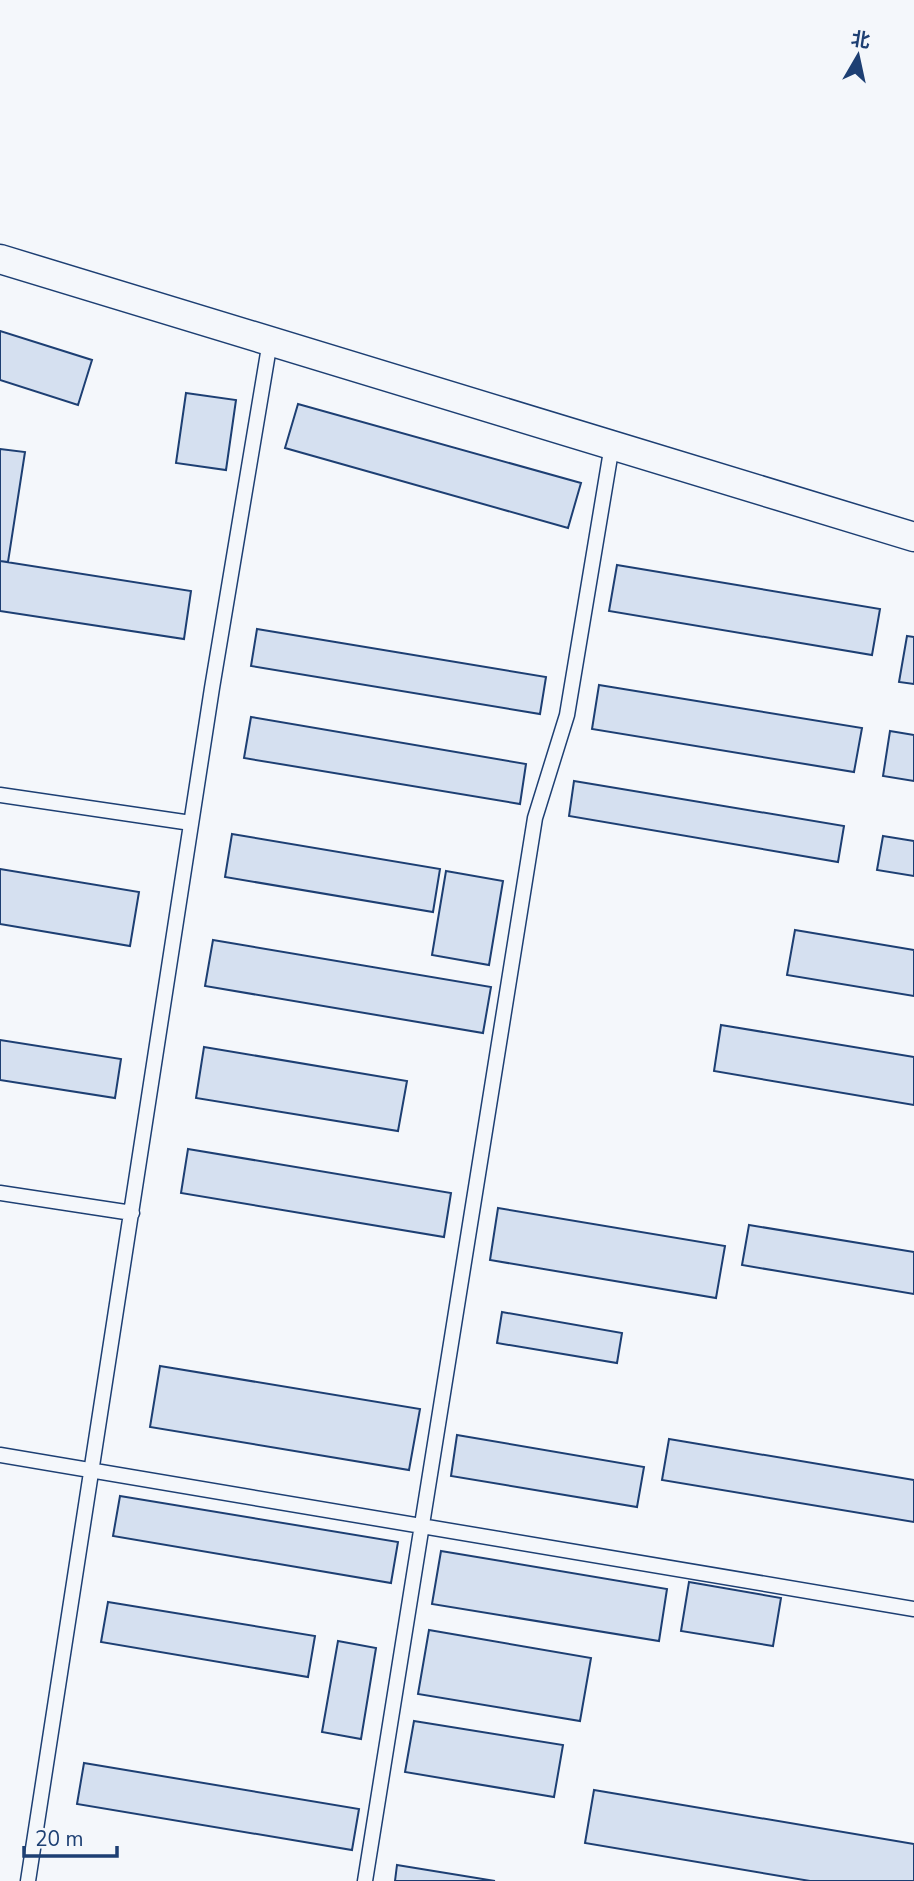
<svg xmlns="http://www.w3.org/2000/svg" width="914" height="1881" viewBox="0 0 914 1881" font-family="'Nunito Sans','Noto Sans SC',sans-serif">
<rect width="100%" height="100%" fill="#f4f7fb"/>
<!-- building -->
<path fill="#d5e0f0" stroke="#1d3f73" stroke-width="2" d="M 0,331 L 92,360 L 78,405 L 0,380 Z
M 186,393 L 236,400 L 226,470 L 176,463 Z
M 298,404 L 581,483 L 568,528 L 285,448 Z
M 0,449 L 25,452 L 8,562 L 0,561 Z
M 0,561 L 191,591 L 184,639 L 0,611 Z
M 617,565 L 880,609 L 872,655 L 609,611 Z
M 257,629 L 546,677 L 540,714 L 251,666 Z
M 907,636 L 914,637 L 914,684 L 899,682 Z
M 599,685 L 862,728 L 854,772 L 592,729 Z
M 251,717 L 526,764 L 520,804 L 244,758 Z
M 890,731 L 914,735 L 914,781 L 883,776 Z
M 574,781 L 844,826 L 838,862 L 569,816 Z
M 232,834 L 440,869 L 433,912 L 225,877 Z
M 883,836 L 914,841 L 914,876 L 877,870 Z
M 0,869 L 139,892 L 130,946 L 0,924 Z
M 446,871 L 503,881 L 489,965 L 432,955 Z
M 795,930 L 914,950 L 914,996 L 787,975 Z
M 213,940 L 491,987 L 483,1033 L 205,986 Z
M 721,1025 L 914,1057 L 914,1105 L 714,1071 Z
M 0,1040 L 121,1059 L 115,1098 L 0,1080 Z
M 204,1047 L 407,1081 L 398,1131 L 196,1098 Z
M 188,1149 L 451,1193 L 444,1237 L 181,1193 Z
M 498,1208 L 725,1246 L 716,1298 L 490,1260 Z
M 749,1225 L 914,1252 L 914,1294 L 742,1265 Z
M 502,1312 L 622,1333 L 617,1363 L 497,1343 Z
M 160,1366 L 420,1409 L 409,1470 L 150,1427 Z
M 457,1435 L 644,1467 L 637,1507 L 451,1476 Z
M 669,1439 L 914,1480 L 914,1522 L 662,1480 Z
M 120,1496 L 398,1542 L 391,1583 L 113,1536 Z
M 441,1551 L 667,1589 L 659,1641 L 432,1604 Z
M 689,1582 L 781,1598 L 773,1646 L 681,1631 Z
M 108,1602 L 315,1636 L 308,1677 L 101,1642 Z
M 429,1630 L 591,1658 L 580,1721 L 418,1694 Z
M 338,1641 L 376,1648 L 361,1739 L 322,1732 Z
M 414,1721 L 563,1745 L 554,1797 L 405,1772 Z
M 84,1763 L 359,1809 L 352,1850 L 77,1804 Z
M 594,1790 L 914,1844 L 914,1881 L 810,1881 L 585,1843 Z
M 397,1865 L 495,1881 L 395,1881 Z"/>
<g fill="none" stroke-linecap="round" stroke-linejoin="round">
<!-- lane casing -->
<g stroke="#1d3f73" stroke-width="17">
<path id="lane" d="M 0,795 L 191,823
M 0,1193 L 132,1213
M 0,1455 L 914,1609
M 28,1881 L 212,688 L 270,341
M 365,1881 L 535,818 L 567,715 L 612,445"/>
</g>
<!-- street casing -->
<g stroke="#1d3f73" stroke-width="31">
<path id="street" d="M 0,259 L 914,537"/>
</g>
<!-- lane -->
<use href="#lane" stroke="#f4f7fb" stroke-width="14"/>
<!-- street -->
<use href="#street" stroke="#f4f7fb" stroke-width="28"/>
</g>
<!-- north arrow -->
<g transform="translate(858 56) rotate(9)" stroke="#f4f7fb" stroke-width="5" paint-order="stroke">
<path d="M0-5L12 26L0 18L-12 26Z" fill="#1d3f73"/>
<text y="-10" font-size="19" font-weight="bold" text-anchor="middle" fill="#1d3f73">北</text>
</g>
<!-- scale -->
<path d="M24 1846v10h93v-10" fill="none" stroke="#1d3f73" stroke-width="3.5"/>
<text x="35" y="1846" font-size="21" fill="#1d3f73" stroke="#f4f7fb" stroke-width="5" paint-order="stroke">20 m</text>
</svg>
